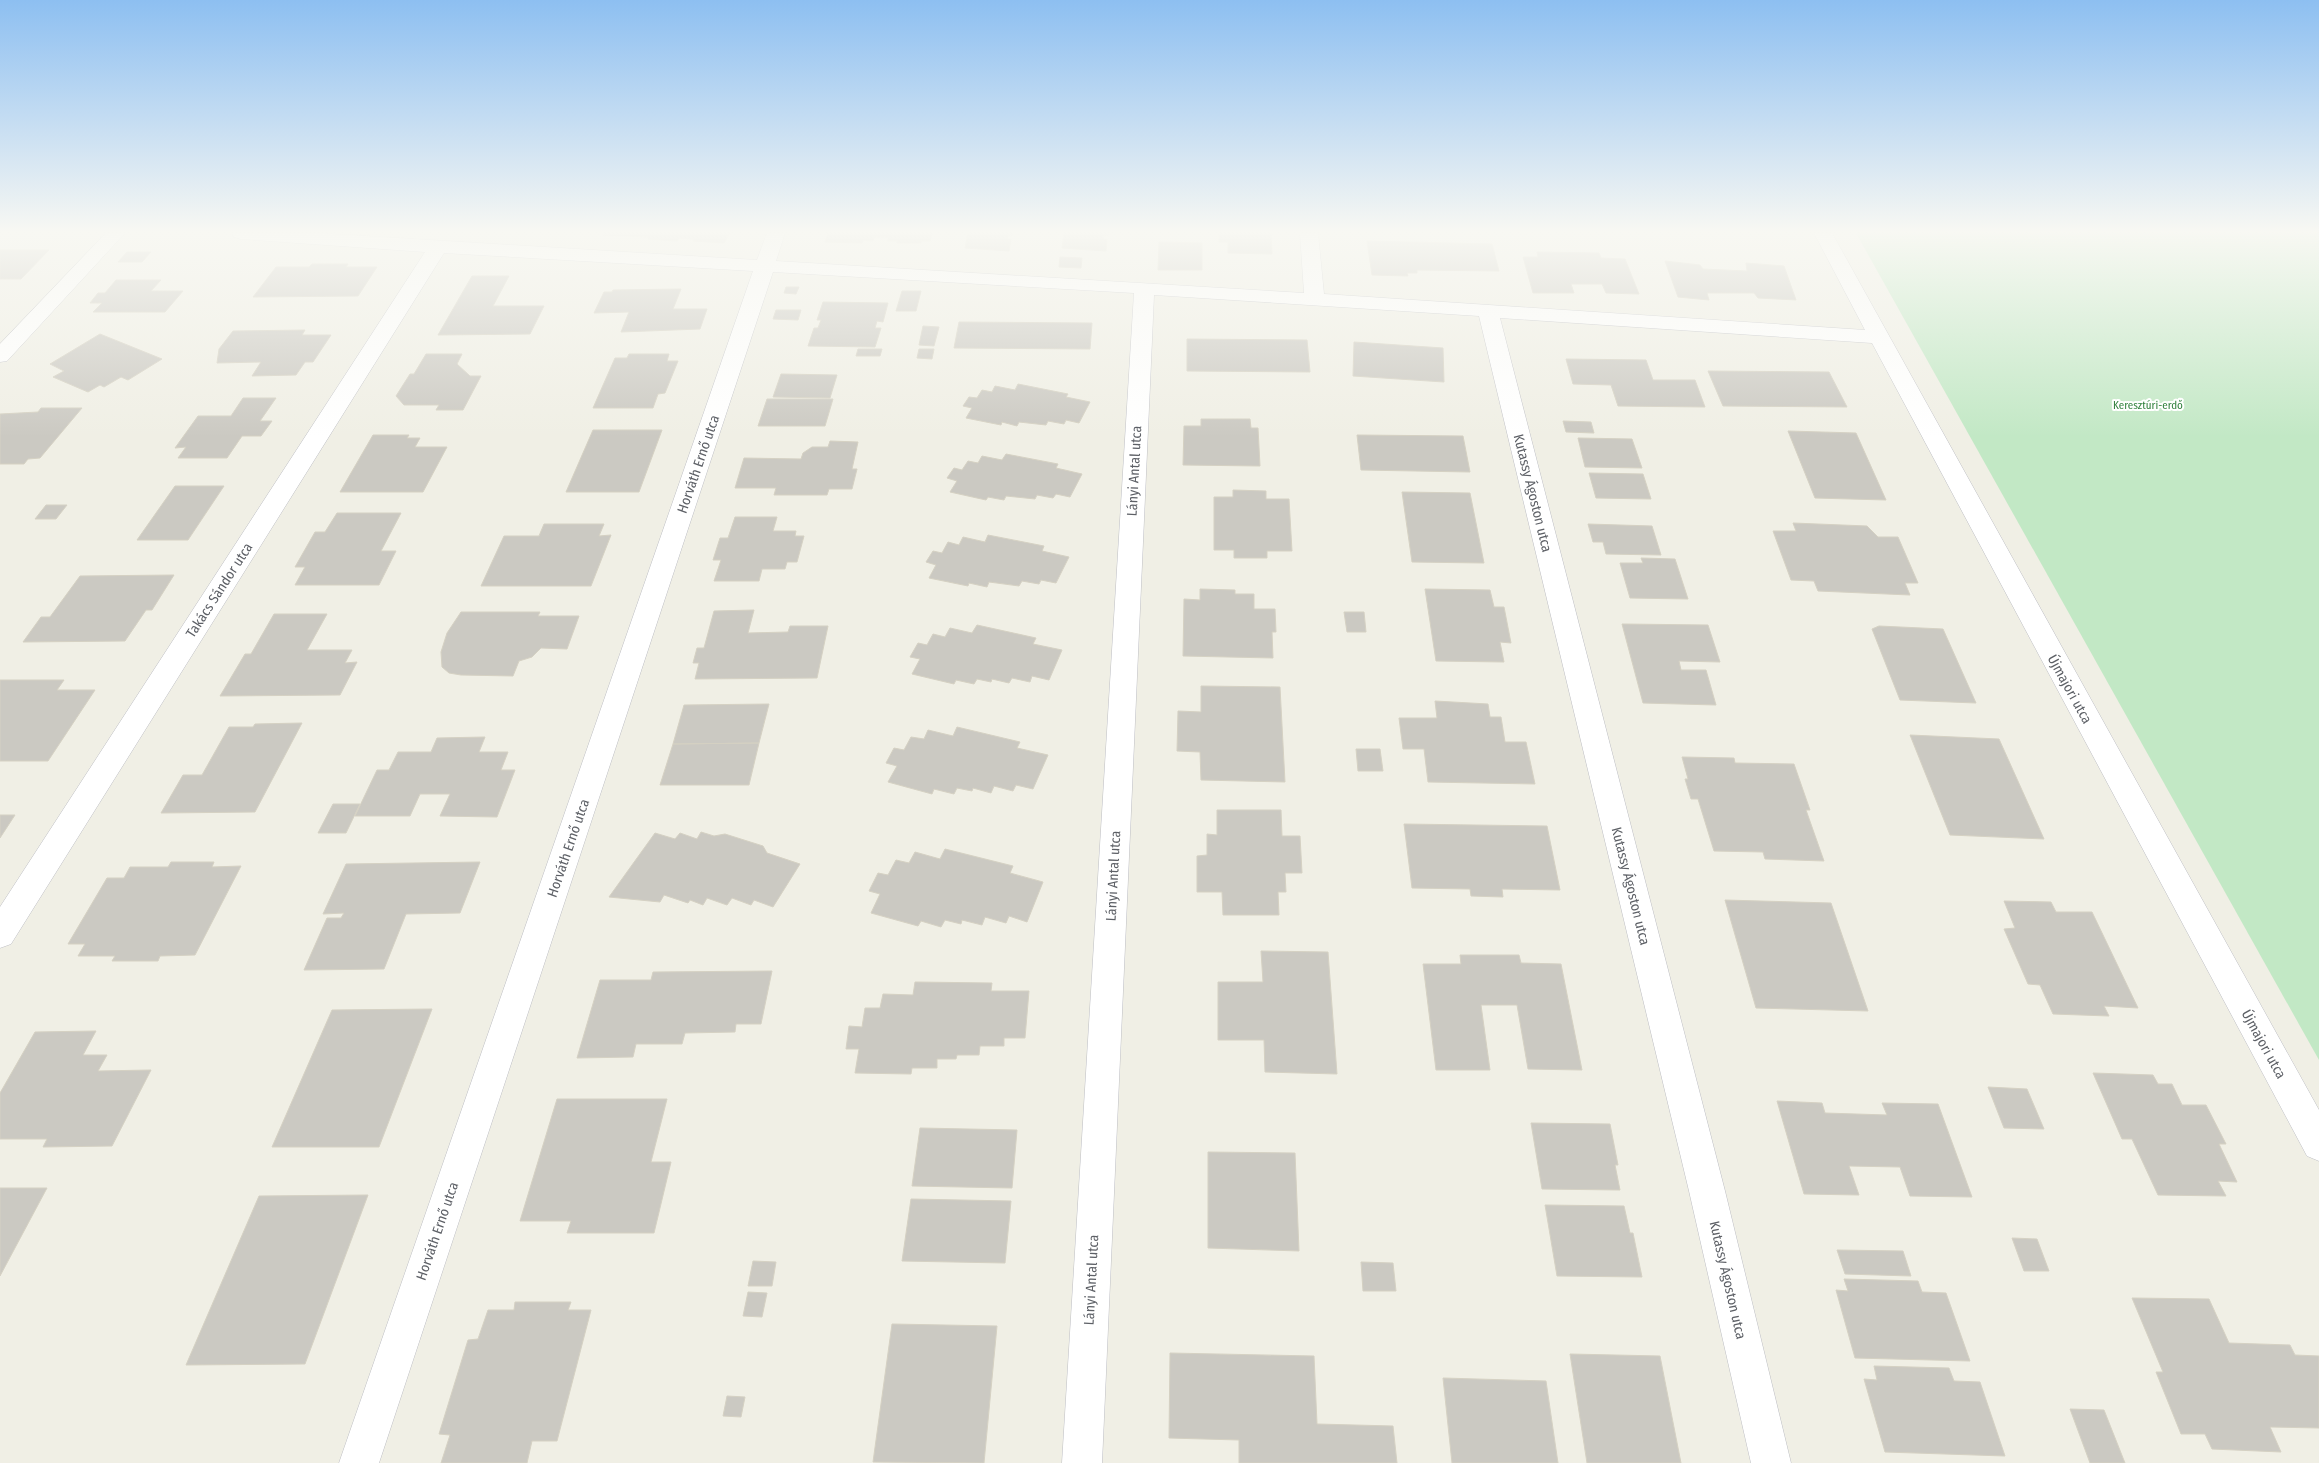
<svg xmlns="http://www.w3.org/2000/svg" width="2319" height="1463" viewBox="0 0 2319 1463" font-family="'Fira Sans Condensed',sans-serif">
<rect width="100%" height="100%" fill="#f0efe5"/>
<!-- green -->
<path fill="#c2e8c5" d="M 1856,233 L 2319,233 L 2319,1060 Z"/>
<!-- building -->
<path fill="#cbc9c2" stroke="#d5d1c3" d="M 605,233 L 730,233 L 724,243 L 693,241 L 694,239 L 679,238 L 677,241 L 648,239 L 649,237 L 603,235 Z
M 828,233 L 932,233 L 930,241 L 921,241 L 921,243 L 897,243 L 897,241 L 888,241 L 889,237 L 874,237 L 873,241 L 863,240 L 862,243 L 825,242 Z
M 968,233 L 1014,233 L 1013,235 L 1008,235 L 1007,239 L 1011,239 L 1009,251 L 965,248 Z
M 1064,233 L 1109,233 L 1109,235 L 1104,235 L 1103,239 L 1107,239 L 1106,251 L 1062,248 Z
M 1219,233 L 1271,233 L 1272,254 L 1228,253 L 1228,242 L 1219,242 Z
M 1367,241 L 1492,244 L 1499,271 L 1417,270 L 1417,273 L 1407,273 L 1408,276 L 1372,275 Z
M 1159,242 L 1202,243 L 1202,270 L 1158,270 Z
M 0,250 L 49,250 L 21,279 L 0,279 Z
M 127,252 L 151,252 L 142,262 L 118,262 Z
M 1537,252 L 1599,253 L 1601,258 L 1625,259 L 1639,294 L 1606,293 L 1602,284 L 1571,284 L 1574,293 L 1533,293 L 1523,257 L 1538,257 Z
M 1060,257 L 1082,258 L 1081,268 L 1059,267 Z
M 1665,261 L 1700,265 L 1703,269 L 1747,271 L 1746,263 L 1784,266 L 1796,300 L 1758,298 L 1754,293 L 1707,293 L 1709,300 L 1678,297 Z
M 312,264 L 348,264 L 346,267 L 377,267 L 358,296 L 253,297 L 276,267 L 309,267 Z
M 472,276 L 509,276 L 493,306 L 544,306 L 530,334 L 438,335 Z
M 116,280 L 161,280 L 151,291 L 183,291 L 165,312 L 93,312 L 102,303 L 90,303 L 98,293 L 105,293 Z
M 786,287 L 799,287 L 796,294 L 784,293 Z
M 681,289 L 673,309 L 707,309 L 700,329 L 621,332 L 629,312 L 594,313 L 604,292 L 612,292 L 613,290 Z
M 902,291 L 921,291 L 916,311 L 896,311 Z
M 823,302 L 888,303 L 883,322 L 877,321 L 875,328 L 881,328 L 875,347 L 808,346 L 814,328 L 818,328 L 821,320 L 817,320 Z
M 776,310 L 801,310 L 798,320 L 773,319 Z
M 959,322 L 1092,323 L 1090,349 L 954,348 Z
M 923,326 L 939,327 L 934,346 L 919,345 Z
M 305,330 L 302,335 L 331,335 L 313,362 L 305,362 L 296,375 L 252,376 L 261,362 L 217,363 L 219,349 L 233,331 Z
M 100,334 L 162,359 L 128,380 L 121,377 L 104,387 L 100,385 L 88,392 L 53,377 L 64,371 L 50,364 Z
M 1187,339 L 1307,340 L 1310,372 L 1187,371 Z
M 1354,342 L 1443,348 L 1444,382 L 1353,376 Z
M 858,349 L 882,349 L 880,356 L 856,356 Z
M 919,349 L 934,349 L 932,359 L 917,358 Z
M 426,354 L 462,354 L 457,364 L 470,376 L 481,376 L 463,410 L 436,410 L 439,405 L 404,405 L 396,396 L 410,374 L 414,374 Z
M 629,354 L 669,354 L 667,361 L 678,361 L 665,393 L 658,394 L 653,408 L 593,408 L 615,358 L 627,358 Z
M 1566,359 L 1646,360 L 1653,380 L 1695,380 L 1705,407 L 1618,406 L 1611,385 L 1573,384 Z
M 1708,371 L 1829,372 L 1847,407 L 1723,406 Z
M 781,374 L 837,375 L 830,398 L 773,397 Z
M 1018,384 L 1068,394 L 1066,397 L 1090,402 L 1079,423 L 1066,420 L 1064,424 L 1048,421 L 1046,425 L 1019,422 L 1017,426 L 1002,422 L 1001,425 L 966,418 L 972,408 L 963,406 L 969,397 L 977,398 L 982,390 L 992,392 L 995,386 L 1015,390 Z
M 243,398 L 276,398 L 260,421 L 272,421 L 261,436 L 242,436 L 227,458 L 178,458 L 186,447 L 175,448 L 198,416 L 231,416 Z
M 767,399 L 833,399 L 825,426 L 758,426 Z
M 41,408 L 82,408 L 40,458 L 28,459 L 24,464 L 0,464 L 0,414 L 38,412 Z
M 1201,419 L 1250,419 L 1251,428 L 1258,428 L 1260,466 L 1183,465 L 1184,426 L 1201,426 Z
M 1563,421 L 1591,422 L 1594,433 L 1566,432 Z
M 593,430 L 662,430 L 639,492 L 566,492 Z
M 1788,431 L 1856,433 L 1886,500 L 1815,498 Z
M 373,435 L 409,435 L 407,438 L 420,438 L 415,447 L 447,447 L 423,492 L 340,492 Z
M 1357,435 L 1463,436 L 1470,472 L 1361,470 Z
M 1578,438 L 1632,439 L 1642,468 L 1585,467 Z
M 830,441 L 858,442 L 852,469 L 857,469 L 852,489 L 829,489 L 827,495 L 774,495 L 776,488 L 735,488 L 744,458 L 801,459 L 803,453 L 812,447 L 828,447 Z
M 1006,454 L 1058,464 L 1056,468 L 1082,474 L 1070,497 L 1056,494 L 1053,498 L 1037,495 L 1035,499 L 1006,496 L 1004,500 L 988,497 L 986,500 L 950,492 L 957,481 L 947,478 L 954,468 L 962,470 L 968,461 L 978,463 L 982,456 L 1002,460 Z
M 1589,473 L 1643,474 L 1651,499 L 1596,498 Z
M 175,486 L 224,486 L 188,540 L 137,540 Z
M 1233,490 L 1266,491 L 1266,499 L 1289,499 L 1292,551 L 1267,551 L 1267,558 L 1234,558 L 1234,550 L 1214,550 L 1214,497 L 1233,497 Z
M 1402,492 L 1470,493 L 1484,563 L 1412,562 Z
M 46,505 L 67,505 L 56,519 L 35,519 Z
M 337,513 L 401,513 L 381,551 L 396,551 L 379,585 L 295,585 L 305,567 L 295,567 L 315,532 L 325,532 Z
M 735,517 L 777,517 L 773,531 L 796,531 L 795,536 L 804,536 L 797,562 L 787,562 L 785,569 L 762,569 L 759,581 L 714,581 L 721,560 L 713,560 L 720,538 L 728,538 Z
M 1793,523 L 1867,526 L 1878,537 L 1898,537 L 1918,583 L 1905,583 L 1910,595 L 1818,591 L 1814,581 L 1791,580 L 1773,531 L 1796,531 Z
M 544,524 L 604,524 L 599,536 L 611,535 L 591,586 L 481,586 L 504,536 L 539,536 Z
M 1588,524 L 1652,526 L 1661,555 L 1606,554 L 1603,542 L 1593,542 Z
M 988,535 L 1044,546 L 1042,551 L 1069,557 L 1056,583 L 1041,580 L 1039,584 L 1022,581 L 1019,586 L 989,582 L 987,587 L 969,583 L 968,586 L 929,578 L 936,565 L 926,562 L 933,551 L 942,553 L 948,542 L 959,545 L 963,537 L 985,542 Z
M 1641,558 L 1675,559 L 1688,599 L 1630,598 L 1620,563 L 1643,563 Z
M 174,575 L 152,610 L 146,610 L 125,641 L 23,642 L 41,617 L 50,617 L 80,576 Z
M 1200,589 L 1235,590 L 1235,594 L 1254,594 L 1254,609 L 1275,609 L 1276,632 L 1272,632 L 1273,658 L 1183,656 L 1184,599 L 1200,600 Z
M 1425,589 L 1490,590 L 1494,607 L 1504,607 L 1511,643 L 1500,642 L 1504,662 L 1436,661 Z
M 754,610 L 748,633 L 788,632 L 790,626 L 828,626 L 817,678 L 695,679 L 699,663 L 693,663 L 697,648 L 704,648 L 714,611 Z
M 461,612 L 540,612 L 538,616 L 579,616 L 567,649 L 541,648 L 532,657 L 519,661 L 513,676 L 461,675 L 449,673 L 442,667 L 441,652 L 447,633 Z
M 1344,612 L 1364,612 L 1366,632 L 1347,632 Z
M 274,614 L 327,614 L 307,650 L 352,650 L 345,663 L 357,662 L 340,695 L 220,696 L 245,654 L 251,654 Z
M 1622,624 L 1708,625 L 1720,662 L 1679,661 L 1681,670 L 1706,670 L 1716,705 L 1643,703 Z
M 977,625 L 1036,638 L 1033,644 L 1062,650 L 1049,680 L 1032,676 L 1030,682 L 1012,678 L 1009,683 L 992,679 L 991,682 L 977,679 L 974,684 L 956,680 L 954,684 L 912,674 L 920,659 L 910,657 L 918,643 L 927,645 L 933,634 L 945,637 L 950,628 L 972,633 Z
M 1879,626 L 1943,629 L 1976,703 L 1900,700 L 1872,629 Z
M 0,680 L 64,680 L 57,690 L 95,690 L 48,761 L 0,761 Z
M 1201,686 L 1280,687 L 1285,782 L 1201,780 L 1200,752 L 1177,751 L 1178,711 L 1201,712 Z
M 1435,701 L 1488,704 L 1490,717 L 1501,717 L 1505,742 L 1526,742 L 1535,784 L 1428,782 L 1424,749 L 1403,749 L 1399,718 L 1437,718 Z
M 769,704 L 759,743 L 673,744 L 684,705 Z
M 302,723 L 255,812 L 161,813 L 183,775 L 202,775 L 229,727 L 253,727 L 255,724 Z
M 957,727 L 1020,742 L 1017,748 L 1048,755 L 1033,789 L 1016,785 L 1013,791 L 994,786 L 991,793 L 973,788 L 972,791 L 957,788 L 954,794 L 934,789 L 932,794 L 888,782 L 897,766 L 886,763 L 894,748 L 904,750 L 911,737 L 924,739 L 928,730 L 953,736 Z
M 1910,735 L 1999,739 L 2044,839 L 1950,835 Z
M 485,737 L 479,752 L 508,752 L 501,770 L 515,770 L 497,817 L 440,816 L 450,794 L 420,794 L 410,816 L 355,816 L 377,770 L 389,770 L 398,752 L 431,752 L 437,738 Z
M 759,743 L 749,785 L 660,785 L 673,744 Z
M 1356,749 L 1380,749 L 1383,771 L 1358,771 Z
M 1682,757 L 1734,758 L 1735,763 L 1794,764 L 1810,810 L 1806,810 L 1824,861 L 1765,859 L 1763,852 L 1714,851 L 1698,799 L 1691,799 L 1685,779 L 1688,779 Z
M 333,804 L 360,804 L 346,833 L 318,833 Z
M 1217,810 L 1281,810 L 1282,836 L 1300,836 L 1302,873 L 1285,873 L 1286,892 L 1278,892 L 1279,915 L 1223,915 L 1222,892 L 1197,892 L 1197,856 L 1207,855 L 1207,834 L 1217,835 Z
M 0,815 L 15,815 L 0,838 Z
M 1404,824 L 1547,826 L 1560,890 L 1502,889 L 1503,897 L 1471,896 L 1470,889 L 1412,888 Z
M 701,832 L 714,836 L 725,834 L 763,846 L 767,853 L 800,864 L 773,907 L 754,900 L 751,905 L 732,898 L 727,905 L 707,898 L 703,905 L 690,900 L 688,903 L 664,895 L 660,902 L 609,897 L 655,833 L 675,839 L 680,833 L 697,839 Z
M 945,849 L 1013,866 L 1010,873 L 1043,882 L 1027,922 L 1009,916 L 1006,923 L 985,917 L 982,925 L 962,920 L 961,924 L 945,920 L 941,927 L 921,921 L 918,926 L 871,913 L 880,894 L 869,891 L 878,873 L 888,875 L 896,860 L 909,863 L 915,852 L 940,859 Z
M 171,862 L 214,862 L 212,867 L 241,866 L 195,955 L 160,956 L 158,961 L 112,961 L 115,956 L 78,956 L 85,944 L 68,944 L 107,878 L 124,878 L 130,867 L 168,867 Z
M 480,862 L 460,913 L 406,914 L 384,969 L 304,970 L 327,918 L 341,918 L 344,913 L 323,914 L 346,864 Z
M 1725,900 L 1831,903 L 1868,1011 L 1756,1008 Z
M 2004,901 L 2051,902 L 2056,912 L 2092,912 L 2138,1008 L 2104,1006 L 2109,1016 L 2053,1014 L 2040,985 L 2028,984 L 2004,929 L 2015,928 Z
M 1261,951 L 1328,952 L 1337,1074 L 1265,1072 L 1264,1040 L 1218,1040 L 1218,982 L 1263,982 Z
M 1460,955 L 1519,955 L 1521,963 L 1561,964 L 1582,1070 L 1528,1069 L 1517,1005 L 1481,1005 L 1490,1070 L 1436,1070 L 1423,964 L 1461,964 Z
M 772,971 L 761,1024 L 736,1024 L 735,1032 L 685,1033 L 682,1044 L 636,1044 L 633,1057 L 577,1058 L 600,980 L 651,980 L 653,972 Z
M 915,982 L 992,983 L 991,991 L 1029,991 L 1025,1038 L 1004,1038 L 1004,1046 L 980,1046 L 979,1055 L 957,1055 L 956,1059 L 937,1059 L 937,1068 L 912,1068 L 911,1074 L 855,1073 L 859,1049 L 846,1049 L 849,1026 L 862,1027 L 865,1008 L 880,1008 L 883,994 L 913,995 Z
M 432,1009 L 379,1147 L 272,1147 L 332,1010 Z
M 96,1031 L 83,1055 L 107,1055 L 98,1071 L 151,1070 L 112,1146 L 43,1147 L 47,1139 L 0,1139 L 0,1093 L 35,1032 Z
M 2093,1073 L 2153,1075 L 2158,1084 L 2172,1084 L 2182,1105 L 2206,1105 L 2226,1144 L 2219,1144 L 2237,1182 L 2218,1181 L 2226,1196 L 2158,1195 L 2132,1139 L 2122,1139 Z
M 1988,1087 L 2027,1089 L 2044,1129 L 2004,1128 Z
M 557,1099 L 667,1099 L 651,1162 L 671,1162 L 654,1233 L 567,1233 L 571,1221 L 520,1221 Z
M 1777,1101 L 1822,1103 L 1825,1113 L 1887,1115 L 1882,1103 L 1938,1104 L 1972,1197 L 1910,1196 L 1900,1167 L 1849,1166 L 1859,1195 L 1804,1194 Z
M 1531,1123 L 1610,1124 L 1618,1165 L 1615,1165 L 1620,1190 L 1542,1189 Z
M 920,1128 L 1017,1130 L 1012,1188 L 912,1186 Z
M 1208,1152 L 1295,1153 L 1299,1251 L 1208,1248 Z
M 0,1188 L 47,1188 L 0,1276 Z
M 368,1195 L 305,1364 L 186,1365 L 259,1196 Z
M 911,1199 L 1011,1201 L 1005,1263 L 902,1261 Z
M 1545,1205 L 1624,1206 L 1630,1233 L 1633,1233 L 1642,1277 L 1557,1276 Z
M 2012,1238 L 2037,1239 L 2049,1271 L 2024,1271 Z
M 1837,1250 L 1903,1251 L 1911,1276 L 1845,1274 Z
M 753,1261 L 776,1262 L 772,1286 L 748,1286 Z
M 1361,1262 L 1393,1263 L 1396,1291 L 1363,1291 Z
M 1844,1279 L 1918,1281 L 1922,1292 L 1946,1293 L 1970,1361 L 1855,1358 L 1836,1290 L 1848,1291 Z
M 748,1292 L 767,1293 L 762,1317 L 743,1316 Z
M 2132,1298 L 2209,1299 L 2229,1343 L 2290,1345 L 2295,1355 L 2319,1356 L 2319,1428 L 2270,1427 L 2281,1452 L 2212,1449 L 2205,1434 L 2181,1434 L 2156,1372 L 2163,1372 Z
M 515,1302 L 571,1302 L 568,1310 L 591,1310 L 557,1441 L 532,1441 L 527,1463 L 441,1463 L 450,1435 L 439,1434 L 468,1340 L 478,1339 L 488,1310 L 514,1310 Z
M 892,1324 L 997,1326 L 984,1463 L 873,1462 Z
M 1170,1353 L 1314,1356 L 1317,1424 L 1393,1426 L 1397,1463 L 1239,1463 L 1239,1440 L 1169,1438 Z
M 1570,1354 L 1660,1356 L 1681,1463 L 1587,1463 Z
M 1874,1366 L 1949,1368 L 1954,1381 L 1980,1382 L 2005,1456 L 1885,1452 L 1864,1379 L 1877,1380 Z
M 1443,1378 L 1546,1381 L 1558,1463 L 1452,1463 Z
M 727,1396 L 745,1397 L 741,1417 L 723,1416 Z
M 2070,1409 L 2104,1410 L 2125,1463 L 2090,1463 Z"/>
<g fill="none" stroke-linecap="round" stroke-linejoin="round">
<!-- street casing -->
<g stroke="#bdbec4" stroke-width="1">
<path id="street" d="M 106,233 L 125,233 L 7,361 L 0,362 L 0,344 Z
M 232,233 L 316,233 L 757,260 L 767,233 L 785,233 L 776,261 L 1304,293 L 1300,233 L 1318,233 L 1324,294 L 1865,330 L 1814,233 L 1832,233 L 2319,1110 L 2319,1161 L 2307,1156 L 1872,343 L 1500,318 L 1725,1191 L 1791,1463 L 1751,1463 L 1689,1191 L 1479,316 L 1154,295 L 1102,1463 L 1062,1463 L 1134,293 L 773,272 L 379,1463 L 339,1463 L 753,271 L 444,253 L 11,944 L 0,948 L 0,907 L 425,252 L 241,239 L 234,237 Z"/>
</g>
<!-- street -->
<use href="#street" fill="#fff" fill-rule="evenodd"/>
</g>
<!-- sky -->
<linearGradient id="sky" x2="0" y2="1"><stop stop-color="#8dbff1"/><stop offset="0.53" stop-color="#f8f8f3"/><stop offset="1" stop-color="#f8f8f3" stop-opacity="0"/></linearGradient>
<rect width="2319" height="437" fill="url(#sky)"/>
<g text-anchor="middle" stroke-width="4" stroke-linejoin="round" paint-order="stroke">
<!-- far-park labels -->
<g font-size="11" fill="#31813d" stroke="#fff">
<text x="2148" y="409">Keresztúri-erdő</text>
</g>
<!-- street labels -->
<g font-size="14" fill="#5d6066" stroke="#fff">
<text transform="translate(698 464) rotate(-71)" y="5">Horváth Ernő utca</text>
<text transform="translate(1134 471) rotate(-87)" y="5">Lányi Antal utca</text>
<text transform="translate(1533 493) rotate(76)" y="5">Kutassy Ágoston utca</text>
<text transform="translate(219 590) rotate(-57)" y="5">Takács Sándor utca</text>
<text transform="translate(2070 689) rotate(61)" y="5">Újmajori utca</text>
<text transform="translate(568 848) rotate(-71)" y="5">Horváth Ernő utca</text>
<text transform="translate(1113 876) rotate(-87)" y="5">Lányi Antal utca</text>
<text transform="translate(1631 886) rotate(76)" y="5">Kutassy Ágoston utca</text>
<text transform="translate(2264 1044) rotate(61)" y="5">Újmajori utca</text>
<text transform="translate(437 1231) rotate(-71)" y="5">Horváth Ernő utca</text>
<text transform="translate(1091 1280) rotate(-87)" y="5">Lányi Antal utca</text>
<text transform="translate(1728 1280) rotate(77)" y="5">Kutassy Ágoston utca</text>
</g>
</g>
</svg>
